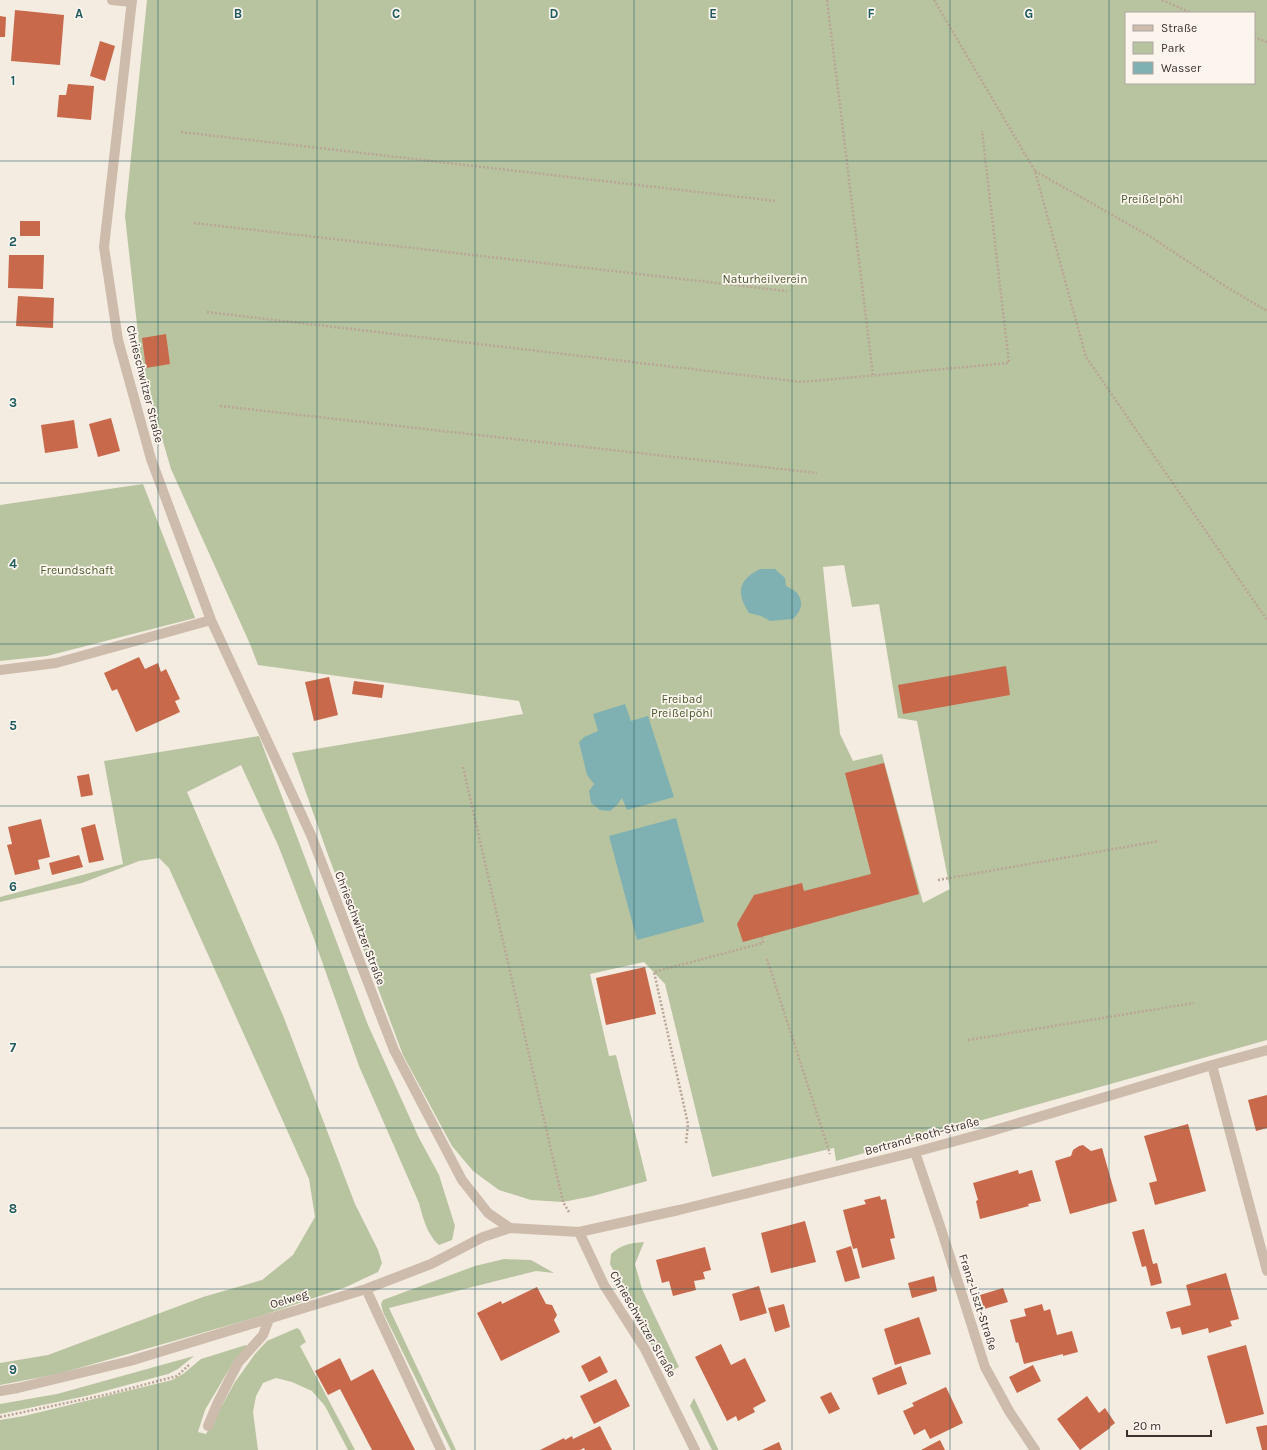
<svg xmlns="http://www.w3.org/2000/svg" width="1267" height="1450" viewBox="0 0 1267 1450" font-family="Karla,sans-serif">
<rect width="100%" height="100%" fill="#f4ebe1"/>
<!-- green -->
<path fill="#b8c4a0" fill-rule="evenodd" d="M 147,0 L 1267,0 L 1267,1040 L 836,1161 L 834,1148 L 712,1177 L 665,984 L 644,962 L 590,974 L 609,1056 L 616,1055 L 647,1181 L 593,1196 L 563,1202 L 531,1200 L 499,1190 L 473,1171 L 452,1146 L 403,1055 L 327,852 L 292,753 L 523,714 L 519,701 L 258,665 L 250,644 L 171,469 L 142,370 L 125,216 ZM 1126,13 L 1254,13 L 1254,83 L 1126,83 ZM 844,565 L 852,607 L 879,604 L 898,718 L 917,721 L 950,889 L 923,903 L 882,754 L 853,761 L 840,734 L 823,567 Z
M 143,484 L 195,618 L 47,656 L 0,661 L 0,505 Z
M 259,736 L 368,1025 L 418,1136 L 439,1175 L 455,1226 L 452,1240 L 439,1245 C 427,1235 423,1218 419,1203 L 359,1066 L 313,936 L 278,845 L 241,765 L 187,792 L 284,1018 L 355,1204 L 378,1250 L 382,1263 L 378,1272 L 346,1287 L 261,1316 L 58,1374 L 0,1385 L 0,1363 L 48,1355 L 203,1297 L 262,1280 L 293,1255 L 315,1217 L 309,1179 L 169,868 L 159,858 L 139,861 L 82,883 L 0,902 L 0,897 L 123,864 L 104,761 Z
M 644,1242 L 635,1264 L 642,1289 L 679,1367 L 671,1371 L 664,1370 L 610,1264 L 611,1254 C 620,1245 631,1243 644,1242 Z
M 504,1259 L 531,1260 L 554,1273 L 536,1271 L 389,1308 L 456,1450 L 451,1450 L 383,1312 L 381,1304 L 383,1300 L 475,1266 Z
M 297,1328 L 300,1330 L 306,1342 L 300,1346 L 355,1450 L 348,1450 L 325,1406 L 312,1391 L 292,1382 L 276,1378 L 263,1383 L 256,1396 L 253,1412 L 258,1450 L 0,1450 L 0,1420 L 24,1416 L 172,1380 L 183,1374 L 201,1359 L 246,1345 L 247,1349 L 231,1366 L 205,1410 L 198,1432 L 206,1434 L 235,1382 L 255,1354 L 267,1341 Z
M 194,1356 L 178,1369 L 168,1374 L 86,1396 L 0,1414 L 0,1404 L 57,1394 Z
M 694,1398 L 718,1449 L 718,1450 L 712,1450 L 690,1406 Z"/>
<!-- water -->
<path fill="#7fb0b2" d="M 760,569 L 775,569 L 785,578 L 786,586 C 789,588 795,590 797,593 C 805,603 800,612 793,619 L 770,621 L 761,616 L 749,613 C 736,593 738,580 760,569 Z
M 625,704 L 631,721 L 648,716 L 674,797 L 627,810 L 622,798 L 617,805 L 610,811 L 600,810 L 591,803 L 589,791 L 594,784 L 587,775 L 579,742 L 584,737 L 598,731 L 593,714 Z
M 676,818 L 704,922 L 637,940 L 609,836 Z"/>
<!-- building -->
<path fill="#c8694b" d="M 15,10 L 64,15 L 60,65 L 11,61 Z
M 0,16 L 6,17 L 5,37 L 0,37 Z
M 100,41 L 115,46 L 105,81 L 90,76 Z
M 68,84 L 94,86 L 91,120 L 57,117 L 59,95 L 66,95 Z
M 20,221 L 40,221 L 40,236 L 20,236 Z
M 9,255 L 44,255 L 43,289 L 8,288 Z
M 18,296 L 54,298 L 53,328 L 16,326 Z
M 166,334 L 170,364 L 146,368 L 142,338 Z
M 111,418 L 120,451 L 98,457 L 89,424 Z
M 74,420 L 78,448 L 45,453 L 41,425 Z
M 139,657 L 145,669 L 158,663 L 161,672 L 166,669 L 180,699 L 175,701 L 180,712 L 136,732 L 117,689 L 112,691 L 104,673 Z
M 1006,666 L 1010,695 L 903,714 L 898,685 Z
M 329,677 L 338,715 L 314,721 L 305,682 Z
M 354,681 L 384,685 L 382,698 L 352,694 Z
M 884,763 L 919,894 L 743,942 L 737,924 L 754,895 L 802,883 L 804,891 L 871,874 L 845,773 Z
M 89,774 L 93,795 L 81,797 L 77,776 Z
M 41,819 L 50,857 L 38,860 L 40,869 L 15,875 L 7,845 L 12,844 L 8,827 Z
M 95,824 L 104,860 L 89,863 L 81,828 Z
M 79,855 L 83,867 L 52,875 L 49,863 Z
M 645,967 L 656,1014 L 606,1025 L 596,978 Z
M 1267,1095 L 1267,1128 L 1256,1131 L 1248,1100 Z
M 1188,1124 L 1206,1191 L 1155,1205 L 1149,1183 L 1157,1181 L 1144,1136 Z
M 1083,1145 L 1091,1151 L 1102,1148 L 1117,1201 L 1070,1214 L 1055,1161 L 1071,1156 L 1073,1150 L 1079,1146 Z
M 1018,1170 L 1019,1174 L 1032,1170 L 1041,1201 L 1028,1204 L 1029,1206 L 980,1219 L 976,1201 L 978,1200 L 973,1183 Z
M 880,1196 L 881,1200 L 886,1199 L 895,1238 L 890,1239 L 895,1259 L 862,1268 L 857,1248 L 853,1249 L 843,1210 L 866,1204 L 864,1200 Z
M 805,1221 L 816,1262 L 771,1273 L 761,1233 Z
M 1144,1229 L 1153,1264 L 1157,1263 L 1162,1283 L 1151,1286 L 1146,1266 L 1142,1267 L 1132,1232 Z
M 851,1246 L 860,1278 L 845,1282 L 836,1251 Z
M 705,1247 L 711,1270 L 703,1272 L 705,1279 L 694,1281 L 696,1290 L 673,1296 L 669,1281 L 662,1283 L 656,1260 Z
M 1226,1273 L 1239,1319 L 1230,1321 L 1232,1326 L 1209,1333 L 1208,1328 L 1182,1335 L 1180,1327 L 1171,1329 L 1166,1312 L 1191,1305 L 1186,1285 Z
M 934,1276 L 937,1291 L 912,1298 L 908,1283 Z
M 759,1286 L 767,1313 L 740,1321 L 732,1294 Z
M 537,1287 L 546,1304 L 552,1305 L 557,1315 L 554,1320 L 560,1332 L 501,1361 L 477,1313 L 501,1301 L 502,1304 Z
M 1003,1288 L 1008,1302 L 984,1309 L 980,1295 Z
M 784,1304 L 790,1327 L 775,1332 L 768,1308 Z
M 1042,1304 L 1044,1311 L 1050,1309 L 1057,1335 L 1072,1331 L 1078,1352 L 1063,1356 L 1063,1354 L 1024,1364 L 1018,1342 L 1016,1343 L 1010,1320 L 1026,1316 L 1024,1309 Z
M 919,1317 L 931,1354 L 895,1365 L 884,1329 Z
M 721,1344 L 731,1365 L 745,1358 L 766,1401 L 753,1408 L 755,1412 L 738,1421 L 736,1416 L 727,1421 L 695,1357 Z
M 1246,1345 L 1264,1414 L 1226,1424 L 1207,1356 Z
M 600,1356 L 608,1372 L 589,1382 L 581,1366 Z
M 340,1358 L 351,1381 L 373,1369 L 415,1450 L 372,1450 L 340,1389 L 328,1395 L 315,1371 Z
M 1033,1365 L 1041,1381 L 1017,1393 L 1009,1377 Z
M 901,1366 L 907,1384 L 878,1395 L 872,1378 Z
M 616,1379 L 630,1406 L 594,1424 L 580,1396 Z
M 946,1387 L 963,1423 L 930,1439 L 925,1429 L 914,1435 L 903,1411 L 914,1406 L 912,1403 Z
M 831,1392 L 840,1409 L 829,1414 L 820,1397 Z
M 1087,1396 L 1099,1413 L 1105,1408 L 1115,1423 L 1110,1427 L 1110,1428 L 1080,1450 L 1057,1419 Z
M 1267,1425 L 1267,1450 L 1262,1450 L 1256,1427 Z
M 600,1426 L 612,1450 L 585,1450 L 584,1448 L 580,1450 L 540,1450 L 564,1438 L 565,1440 L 572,1436 L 573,1439 Z
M 940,1440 L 945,1450 L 921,1450 Z
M 779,1442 L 782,1450 L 762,1450 Z"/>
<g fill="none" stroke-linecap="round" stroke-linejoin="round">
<!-- path -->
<path stroke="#b9a596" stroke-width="2.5" stroke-dasharray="2 2" stroke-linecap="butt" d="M 827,0 L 873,375
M 934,0 L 1035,171 L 1086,357 L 1267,620
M 1162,0 L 1192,13
M 1254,37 L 1267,42
M 181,132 L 776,201
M 1035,171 L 1151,237 L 1228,288 L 1267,311
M 194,223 L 787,291
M 207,312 L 802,382 L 1009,363 L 982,131
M 220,406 L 817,473
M 463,767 L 563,1202 L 569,1212
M 938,880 L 1159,841
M 767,959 L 830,1154
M 968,1040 L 1194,1003
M 686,1143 L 688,1124 L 654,972 L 763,943 L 762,937
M 0,1417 L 109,1394 L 177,1376 L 190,1364"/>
<!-- lane -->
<path stroke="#cdbbac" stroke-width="10" d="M 208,1426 L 218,1402 L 238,1363 L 263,1335 L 269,1319"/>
<!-- street -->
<path stroke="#cdbbac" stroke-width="10" d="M 112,0 L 132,2
M 132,0 L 104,247 L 118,340 L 151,459 L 211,620 L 311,835 L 394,1050 L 462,1180 L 488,1213 L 510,1228
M 0,670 L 56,663 L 211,620
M 1212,1065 L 1267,1271
M 915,1152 L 942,1232 L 985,1367 L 1009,1411 L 1035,1450
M 579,1232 L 604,1285 L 645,1349 L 695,1450
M 366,1289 L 441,1450
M 0,1391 L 18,1388 L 130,1361 L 366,1289 L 431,1264 L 483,1237 L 510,1228 L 579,1232 L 679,1210 L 915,1152 L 985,1133 L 1212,1065 L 1267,1050"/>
</g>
<!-- grid -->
<path fill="none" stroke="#1f5a5e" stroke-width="1" stroke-opacity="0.55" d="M 158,0 L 158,1450M 317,0 L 317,1450M 475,0 L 475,1450M 634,0 L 634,1450M 792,0 L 792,1450M 950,0 L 950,1450M 1109,0 L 1109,1450M 0,161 L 1267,161M 0,322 L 1267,322M 0,483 L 1267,483M 0,644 L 1267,644M 0,806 L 1267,806M 0,967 L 1267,967M 0,1128 L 1267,1128M 0,1289 L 1267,1289"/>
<g text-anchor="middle" stroke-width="3.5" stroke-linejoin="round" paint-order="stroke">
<!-- park labels -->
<g font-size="12" fill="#4a5a2e" stroke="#fbf5ee">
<text x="1152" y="203">Preißelpöhl</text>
<text x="765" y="283">Naturheilverein</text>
<text x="77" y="574">Freundschaft</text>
<text x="682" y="703">Freibad<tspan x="682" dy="14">Preißelpöhl</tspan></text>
</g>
<!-- street labels -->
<g font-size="12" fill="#3b302b" stroke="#fbf5ee">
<text transform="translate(145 384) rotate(76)" y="4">Chrieschwitzer Straße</text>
<text transform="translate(360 928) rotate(69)" y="4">Chrieschwitzer Straße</text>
<text transform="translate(922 1136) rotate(-15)" y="4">Bertrand-Roth-Straße</text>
<text transform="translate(289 1299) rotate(-17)" y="4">Oelweg</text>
<text transform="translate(978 1302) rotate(72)" y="4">Franz-Liszt-Straße</text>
<text transform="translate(643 1324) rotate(60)" y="4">Chrieschwitzer Straße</text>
</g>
</g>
<g font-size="13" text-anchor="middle" font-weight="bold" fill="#1f5a5e" stroke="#fbf5ee" stroke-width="3.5" stroke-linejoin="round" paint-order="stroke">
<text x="79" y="18">A</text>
<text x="238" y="18">B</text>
<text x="396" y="18">C</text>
<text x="554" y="18">D</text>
<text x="713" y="18">E</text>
<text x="871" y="18">F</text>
<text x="1029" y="18">G</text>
<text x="13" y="85">1</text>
<text x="13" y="246">2</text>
<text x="13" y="407">3</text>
<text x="13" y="568">4</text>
<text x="13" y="730">5</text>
<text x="13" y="891">6</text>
<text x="13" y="1052">7</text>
<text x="13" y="1213">8</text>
<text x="13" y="1374">9</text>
</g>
<!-- legend -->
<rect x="1125" y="12" width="130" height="72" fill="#fbf5ee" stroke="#aea6a0"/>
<rect x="1133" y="25" width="20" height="6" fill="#cdbbac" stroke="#aea6a0"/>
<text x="1161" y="32" font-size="12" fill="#3b302b">Straße</text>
<rect x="1133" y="42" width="20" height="12" fill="#b8c4a0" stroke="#aea6a0"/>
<text x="1161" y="52" font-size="12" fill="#3b302b">Park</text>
<rect x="1133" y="62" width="20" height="12" fill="#7fb0b2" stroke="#aea6a0"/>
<text x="1161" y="72" font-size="12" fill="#3b302b">Wasser</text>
<!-- scale -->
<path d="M1127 1430v6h84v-6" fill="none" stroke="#3b302b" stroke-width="2"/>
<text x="1133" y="1430" font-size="12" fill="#3b302b" stroke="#fbf5ee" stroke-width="3" paint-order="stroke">20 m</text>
</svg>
